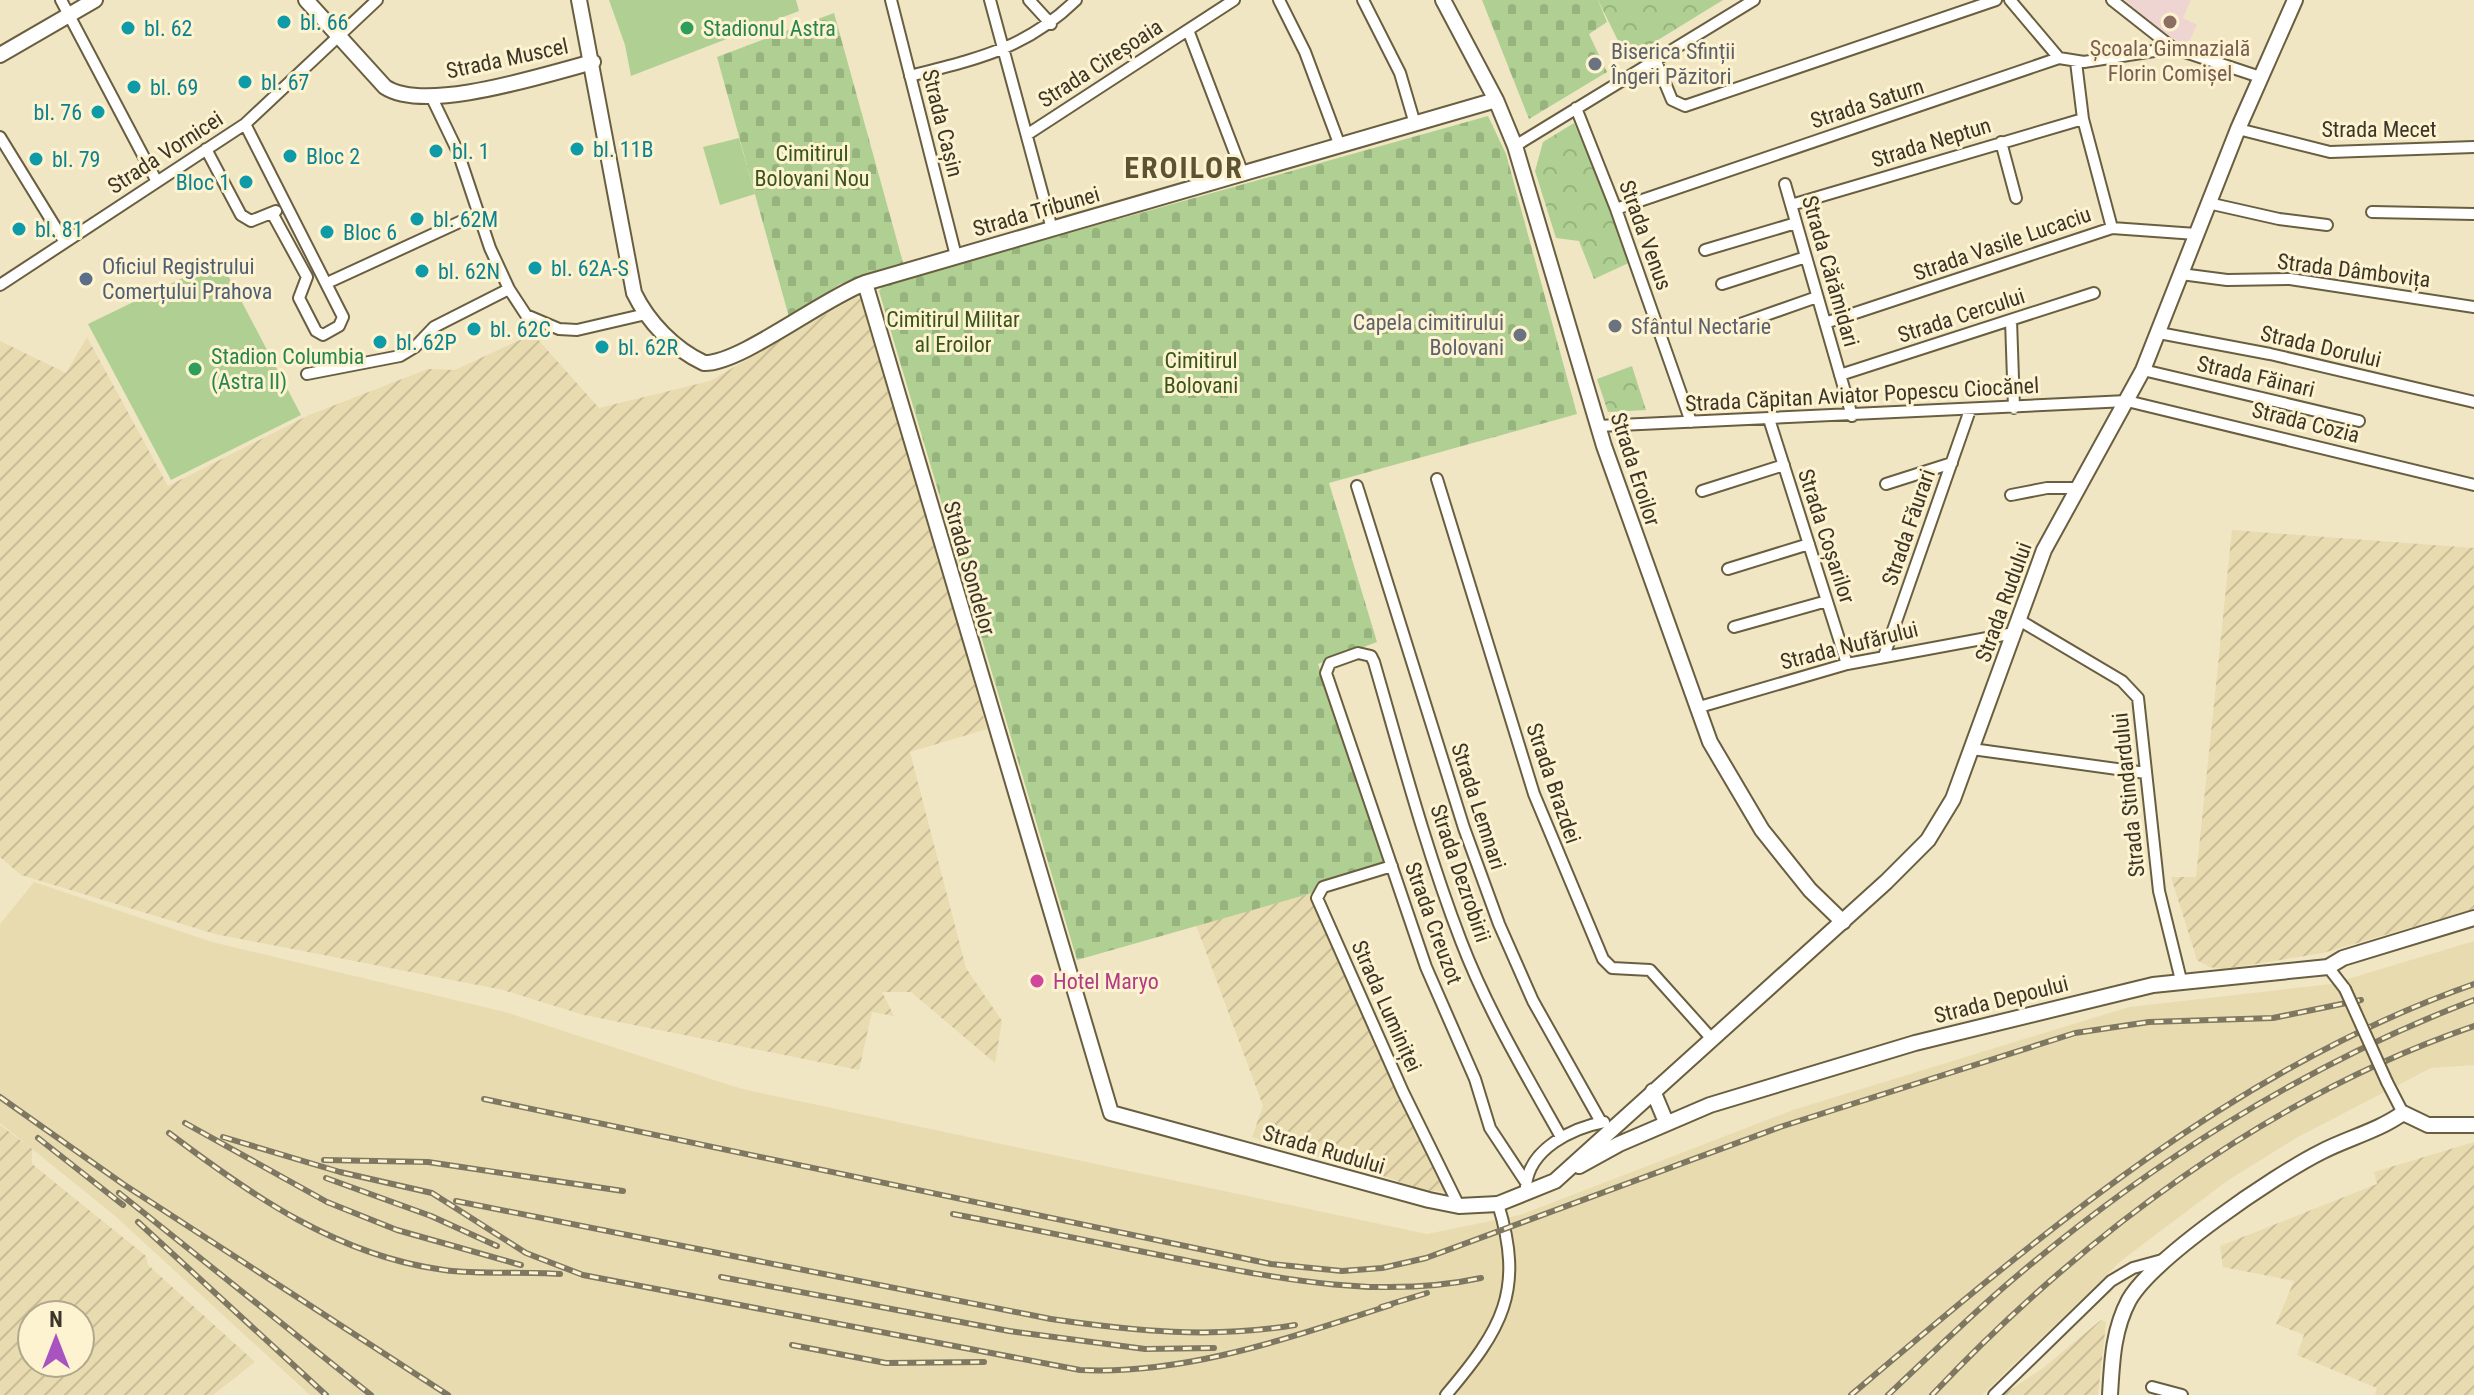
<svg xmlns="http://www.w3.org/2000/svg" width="2474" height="1395" viewBox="0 0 2474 1395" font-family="'Roboto Condensed',sans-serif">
<defs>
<pattern id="industrial-furrows" width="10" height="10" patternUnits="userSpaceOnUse" patternTransform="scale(2)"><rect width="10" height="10" fill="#e8dbb0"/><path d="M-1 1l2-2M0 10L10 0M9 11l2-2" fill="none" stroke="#c8bd97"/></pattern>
<pattern id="cemetery-stones" width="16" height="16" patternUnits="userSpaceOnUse" patternTransform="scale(2)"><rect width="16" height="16" fill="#afd092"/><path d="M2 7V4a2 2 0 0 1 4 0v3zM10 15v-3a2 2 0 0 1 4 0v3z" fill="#97b37e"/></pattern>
<pattern id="park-crowns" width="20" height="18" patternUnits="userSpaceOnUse" patternTransform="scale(2)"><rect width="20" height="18" fill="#afd092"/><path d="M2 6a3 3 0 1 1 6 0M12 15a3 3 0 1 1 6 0" fill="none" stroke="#97b37e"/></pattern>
</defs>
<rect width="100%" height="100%" fill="#f0e6c3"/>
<!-- built -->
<path fill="#e8dbb0" d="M 34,882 L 212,942 L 505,1012 L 742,1089 L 1427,1234 L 1520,1215 L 1793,1110 L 2129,1007 L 2331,984 L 2474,941 L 2474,1065 L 2431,1068 L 2296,1138 L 2227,1181 L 2122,1260 L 1982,1395 L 310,1395 L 114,1215 L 0,1123 L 0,924 Z"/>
<!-- industrial -->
<path fill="url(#industrial-furrows)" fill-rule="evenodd" d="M 856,297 L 867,302 L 987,729 L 910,752 L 966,968 L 1002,1021 L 995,1063 L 911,992 L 882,992 L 894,1016 L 872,1012 L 859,1070 L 584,1015 L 503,990 L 215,934 L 21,875 L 0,857 L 0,341 L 66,373 L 87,337 L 168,486 L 309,415 L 428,369 L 455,370 L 533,334 L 599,408 L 710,381 Z
M 2232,530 L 2474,548 L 2474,909 L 2323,953 L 2224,969 L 2209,967 L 2197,960 L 2171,877 L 2196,877 Z
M 1309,894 L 1437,1168 L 1447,1192 L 1411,1189 L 1396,1180 L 1252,1137 L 1263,1106 L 1196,925 Z
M 0,1125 L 32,1149 L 32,1164 L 146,1256 L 148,1265 L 255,1362 L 213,1395 L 0,1395 ZM 32,1315 L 80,1315 L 80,1363 L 32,1363 Z
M 2474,1142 L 2474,1395 L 2375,1395 L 2377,1388 L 2297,1355 L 2304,1335 L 2276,1324 L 2294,1281 L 2223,1267 L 2220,1246 L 2377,1184 L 2374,1172 Z
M 2101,1320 L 2106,1322 L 2098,1395 L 2003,1395 L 2043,1368 Z"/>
<!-- education -->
<path fill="#efd5d2" d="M 2125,0 L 2191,0 L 2183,18 L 2197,25 L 2187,46 L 2162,32 Z"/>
<!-- grass -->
<path fill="#afd092" d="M 609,0 L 796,0 L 799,11 L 631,76 L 625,45 Z
M 739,138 L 755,194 L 720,205 L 703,147 Z
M 220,260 L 301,415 L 171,480 L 88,324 Z"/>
<!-- cemetery -->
<path fill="url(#cemetery-stones)" d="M 1482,0 L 1598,0 L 1607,22 L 1589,34 L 1607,72 L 1529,119 Z
M 834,13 L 904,266 L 840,284 L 789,317 L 717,57 Z
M 1488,116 L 1506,154 L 1577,414 L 1329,483 L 1377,642 L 1318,664 L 1387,864 L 1309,894 L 1077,960 L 879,291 L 883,285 Z"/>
<!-- park -->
<path fill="url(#park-crowns)" d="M 1598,0 L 1723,0 L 1627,59 Z
M 1574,123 L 1633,261 L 1594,279 L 1579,241 L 1556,238 L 1535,171 L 1543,142 Z
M 1632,366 L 1646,410 L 1608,412 L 1597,379 Z"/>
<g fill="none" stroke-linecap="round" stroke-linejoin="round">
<!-- minor casing -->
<g stroke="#695f40" stroke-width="14">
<path id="minor" d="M 61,0 L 156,180
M 891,0 L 956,256
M 990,0 L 1052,229
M 1029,0 L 1051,24
M 1279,0 L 1305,52 L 1340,146
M 1363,0 L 1400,73 L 1415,124
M 2010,0 L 2059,58
M 2112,0 L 2173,48 L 2260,77
M 1188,30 L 1243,174
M 2059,58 L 2084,62 L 2173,48
M 1655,59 L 1672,100 L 1685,106 L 1996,0
M 2076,62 L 2083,119 L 2112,228
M 910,76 C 976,59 1026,49 1076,0
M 431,96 L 458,152 L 490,248 L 509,289 L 526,315 L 559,329 L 577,330 L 646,314
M 1576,108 L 1616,209 L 1691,422
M 245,124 L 343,317 L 339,326 L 323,335 L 316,331 L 299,298 L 307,277 L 272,213
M 2238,129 L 2330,152 L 2474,147
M 1028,134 L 1234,0
M 0,137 L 64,241
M 2001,142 L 2016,198
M 1515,146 L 1754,0
M 206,149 L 241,215 L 251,221 L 276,211
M 1785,184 L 1852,416
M 2208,203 L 2279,219 L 2327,225
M 1791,205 L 2083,119
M 1616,209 L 2059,58
M 2372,212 L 2474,214
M 1705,250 L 1796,223
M 2181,274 L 2227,280 L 2290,279 L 2474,307
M 327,283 L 477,214
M 1722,284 L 1806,257
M 0,285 L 245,124 L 377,0
M 2011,320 L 2014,408
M 1825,323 L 2112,228 L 2196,234
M 1729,328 L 1817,297
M 2159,333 L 2270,354 L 2474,402
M 2143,370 L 2359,421
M 307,374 L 400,356 L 415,347 L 434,327 L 509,289
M 1840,375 L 2094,293
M 1769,419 L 1847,664
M 1598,426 L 2127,401 L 2474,485
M 1437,479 L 1534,794 L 1603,959 L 1612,968 L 1650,970 L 1711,1038
M 1886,484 L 1952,463
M 1357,486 L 1464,828 L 1499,924 L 1533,1001 L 1601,1122
M 1702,491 L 1784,465
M 2011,495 L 2047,488 L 2076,488
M 1728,569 L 1809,544
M 2019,620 L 2122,681 L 2138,698 L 2159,891 L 2181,980
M 1734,627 L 1827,601
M 1884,656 L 1970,410
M 1696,708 L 1847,664 L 2014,633
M 1972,749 L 2146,773
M 1392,866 L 1323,887 L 1317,898 L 1403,1092 L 1459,1206
M 2328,967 L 2345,989
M 2387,1082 L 2403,1113
M 1525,1181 L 1490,1128 L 1475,1079 L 1426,967 L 1326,673 L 1330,663 L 1358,653 L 1371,656 L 1374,662 C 1401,755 1426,850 1461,941 C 1487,1009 1525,1073 1561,1137
M 1526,1186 C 1529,1149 1572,1128 1604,1122
M 2152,1387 L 2182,1395
M 1446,1395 C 1502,1329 1525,1291 1498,1204
M 1994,1395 L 2111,1281 L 2133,1268 L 2166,1259"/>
</g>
<!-- tertiary casing -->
<g stroke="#695f40" stroke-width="18">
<path id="tertiary" d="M 306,0 L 385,87 C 426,114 546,74 593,62
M 579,0 L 634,293 C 648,322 674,349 704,363 C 740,364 822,299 865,283 L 1496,100
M 1443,0 L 1496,100 L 1515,146 L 1604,446 L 1710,742 L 1762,830 L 1810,890 L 1843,922
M 0,55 L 95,0
M 865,283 L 1111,1113 L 1429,1200 L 1459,1206 L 1498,1204
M 2110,1395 C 2112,1362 2113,1330 2129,1300 C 2153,1258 2275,1175 2321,1152 C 2348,1138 2378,1131 2403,1113 L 2428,1125 L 2474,1125"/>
</g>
<!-- secondary casing -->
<g stroke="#695f40" stroke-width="18">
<path id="secondary" d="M 1653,1091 L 1666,1122
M 1579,1166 L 1619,1144 L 1710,1105 L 1915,1043 L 2153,985 L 2328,967 L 2343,958 L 2474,918
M 1498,1204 L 1555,1181 L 1886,882 L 1928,840 L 1953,799 L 2044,550 L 2143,370 L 2238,129 L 2295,0"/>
</g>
<!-- minor -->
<use href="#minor" stroke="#fff" stroke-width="10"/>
<!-- tertiary -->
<use href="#tertiary" stroke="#fff" stroke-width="14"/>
<!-- secondary -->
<use href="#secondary" stroke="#fff" stroke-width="14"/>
<!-- rail casing -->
<g stroke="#7e7762" stroke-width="6">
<path id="rail" d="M 0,1097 L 123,1184 L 448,1395
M 484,1099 L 1271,1264 L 1342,1271 L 1382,1268 L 1426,1258 L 1780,1127 L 2075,1033 L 2149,1022 L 2273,1018 L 2361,1000
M 185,1123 L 327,1202 L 397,1230 L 521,1265
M 169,1133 C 251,1195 338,1256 444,1270 C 482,1275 521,1271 560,1274
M 223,1137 L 340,1172 L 432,1193 L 526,1253 L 583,1275 L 1080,1370 C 1187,1375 1291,1337 1391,1305
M 38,1138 L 123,1205
M 324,1160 L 428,1162 L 623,1191
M 326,1178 L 431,1216 L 497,1246
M 119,1193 L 371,1395
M 456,1201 L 1051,1319 C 1134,1331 1212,1339 1295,1325
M 953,1214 C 1027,1228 1100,1243 1174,1258 C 1276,1278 1378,1300 1481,1278
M 138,1222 L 326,1395
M 721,1277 L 1009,1331 L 1145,1349 L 1214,1348
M 1381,1307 L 1427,1293
M 792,1345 L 886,1363 L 984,1362
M 1851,1395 C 2041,1234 2235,1068 2474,984
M 1888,1395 C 1926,1359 1964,1322 2004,1287 C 2142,1168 2303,1065 2474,1000
M 1932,1395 C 2081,1237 2267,1097 2474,1026"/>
</g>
<!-- rail -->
<use href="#rail" stroke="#fef3d0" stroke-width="3" stroke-dasharray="9" stroke-linecap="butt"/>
<!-- minor-bridge casing -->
<g stroke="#695f40" stroke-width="14" stroke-linecap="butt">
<path id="minor-bridge" d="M 2345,989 L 2387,1082"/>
</g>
<!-- minor-bridge -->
<use href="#minor-bridge" stroke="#fff" stroke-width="10"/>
</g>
<!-- markers -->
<g fill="#0f9aa8" stroke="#fef3d0" stroke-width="3">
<circle cx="284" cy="22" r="8"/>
<circle cx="128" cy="28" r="8"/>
<circle cx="245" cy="82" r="8"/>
<circle cx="134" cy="87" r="8"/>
<circle cx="98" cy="112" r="8"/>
<circle cx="577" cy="149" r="8"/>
<circle cx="436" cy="151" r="8"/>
<circle cx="290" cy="156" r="8"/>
<circle cx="36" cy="159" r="8"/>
<circle cx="246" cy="182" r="8"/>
<circle cx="417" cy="219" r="8"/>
<circle cx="19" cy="229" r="8"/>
<circle cx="327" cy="232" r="8"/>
<circle cx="535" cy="268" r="8"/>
<circle cx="422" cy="271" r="8"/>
<circle cx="474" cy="329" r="8"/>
<circle cx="380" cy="342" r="8"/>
<circle cx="602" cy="347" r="8"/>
</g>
<circle fill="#8d6e63" stroke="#fef3d0" stroke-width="3" cx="2170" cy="22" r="8"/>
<g fill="#2e9e5b" stroke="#fef3d0" stroke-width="3">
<circle cx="687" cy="28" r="8"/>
<circle cx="195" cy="369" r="8"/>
</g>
<g fill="#6b7280" stroke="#fef3d0" stroke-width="3">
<circle cx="1595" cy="64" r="8"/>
<circle cx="1615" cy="326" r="8"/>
<circle cx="1520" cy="335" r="8"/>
</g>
<circle fill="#5c6f8a" stroke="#fef3d0" stroke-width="3" cx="86" cy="279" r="8"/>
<circle fill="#d1479c" stroke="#fef3d0" stroke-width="3" cx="1037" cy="981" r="8"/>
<g text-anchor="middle" stroke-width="6" stroke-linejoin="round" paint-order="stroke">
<!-- culture labels -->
<g font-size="22" fill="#0d838f" stroke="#fef3d0" text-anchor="start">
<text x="300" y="30">bl. 66</text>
<text x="144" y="36">bl. 62</text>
<text x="261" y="90">bl. 67</text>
<text x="150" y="95">bl. 69</text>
<text x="82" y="120" text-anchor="end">bl. 76</text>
<text x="593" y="157">bl. 11B</text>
<text x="452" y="159">bl. 1</text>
<text x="306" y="164">Bloc 2</text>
<text x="52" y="167">bl. 79</text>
<text x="230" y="190" text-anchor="end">Bloc 1</text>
<text x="433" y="227">bl. 62M</text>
<text x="35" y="237">bl. 81</text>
<text x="343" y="240">Bloc 6</text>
<text x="551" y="276">bl. 62A-S</text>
<text x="438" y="279">bl. 62N</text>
<text x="490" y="337">bl. 62C</text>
<text x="396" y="350">bl. 62P</text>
<text x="618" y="355">bl. 62R</text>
</g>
<!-- leisure labels -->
<g font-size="22" fill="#27864d" stroke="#fef3d0" text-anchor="start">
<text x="703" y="36">Stadionul Astra</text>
<text x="211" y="364">Stadion Columbia<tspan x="211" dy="25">(Astra II)</tspan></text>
</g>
<!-- education labels -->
<g font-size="22" fill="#785e54" stroke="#fef3d0">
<text x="2170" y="56">Școala Gimnazială<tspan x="2170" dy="25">Florin Comișel</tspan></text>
</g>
<!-- worship labels -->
<g font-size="22" fill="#5b616d" stroke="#fef3d0" text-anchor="start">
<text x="1611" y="59">Biserica Sfinții<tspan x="1611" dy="25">Îngeri Păzitori</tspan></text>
<text x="1504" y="330" text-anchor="end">Capela cimitirului<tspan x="1504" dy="25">Bolovani</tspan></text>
<text x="1631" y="334">Sfântul Nectarie</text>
</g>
<!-- street labels -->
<g font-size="22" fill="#3b3629" stroke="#fef3d0">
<text transform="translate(507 58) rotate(-12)" y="8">Strada Muscel</text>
<text transform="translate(1100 63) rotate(-33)" y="8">Strada Cireșoaia</text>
<text transform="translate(1867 103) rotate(-18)" y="8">Strada Saturn</text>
<text transform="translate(943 123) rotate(76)" y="8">Strada Cașin</text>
<text x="2379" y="137">Strada Mecet</text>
<text transform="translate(1931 142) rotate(-17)" y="8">Strada Neptun</text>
<text transform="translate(165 152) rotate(-33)" y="8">Strada Vornicei</text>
<text transform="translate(1036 211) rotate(-16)" y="8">Strada Tribunei</text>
<text transform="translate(1646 235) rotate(70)" y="8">Strada Venus</text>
<text transform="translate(2002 243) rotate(-19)" y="8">Strada Vasile Lucaciu</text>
<text transform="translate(2354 270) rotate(7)" y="8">Strada Dâmbovița</text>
<text transform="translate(1831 271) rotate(74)" y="8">Strada Cărămidari</text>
<text transform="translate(1961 315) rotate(-18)" y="8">Strada Cercului</text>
<text transform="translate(2321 346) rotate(13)" y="8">Strada Dorului</text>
<text transform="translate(2256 376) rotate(13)" y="8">Strada Făinari</text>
<text transform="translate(1862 394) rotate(-3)" y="8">Strada Căpitan Aviator Popescu Ciocănel</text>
<text transform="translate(2306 422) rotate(14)" y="8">Strada Cozia</text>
<text transform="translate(1636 469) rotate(72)" y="8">Strada Eroilor</text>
<text transform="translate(1908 527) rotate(-71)" y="8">Strada Făurari</text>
<text transform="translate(1827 536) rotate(72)" y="8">Strada Coșarilor</text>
<text transform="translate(970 568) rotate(74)" y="8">Strada Sondelor</text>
<text transform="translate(2003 602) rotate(-70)" y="8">Strada Rudului</text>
<text transform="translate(1849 645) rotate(-14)" y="8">Strada Nufărului</text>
<text transform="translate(1554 783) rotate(71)" y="8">Strada Brazdei</text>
<text transform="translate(2128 795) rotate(-96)" y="8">Strada Stindardului</text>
<text transform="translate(1479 806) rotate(72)" y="8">Strada Lemnari</text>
<text transform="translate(1461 873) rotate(71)" y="8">Strada Dezrobirii</text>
<text transform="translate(1434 923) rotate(70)" y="8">Strada Creuzot</text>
<text transform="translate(2001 999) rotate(-14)" y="8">Strada Depoului</text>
<text transform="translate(1387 1006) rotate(66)" y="8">Strada Luminiței</text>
<text transform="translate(1324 1149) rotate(16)" y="8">Strada Rudului</text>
</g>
<!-- park labels -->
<g font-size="22" fill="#385518" stroke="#fef3d0">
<text x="812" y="161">Cimitirul<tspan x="812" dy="25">Bolovani Nou</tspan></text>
<text x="953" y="327">Cimitirul Militar<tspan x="953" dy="25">al Eroilor</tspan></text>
<text x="1201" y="368">Cimitirul<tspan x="1201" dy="25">Bolovani</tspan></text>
</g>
<!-- service labels -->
<g font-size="22" fill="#4e5e75" stroke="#fef3d0" text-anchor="start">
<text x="102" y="274">Oficiul Registrului<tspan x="102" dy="25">Comerțului Prahova</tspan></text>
</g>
<!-- hotel labels -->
<g font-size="22" fill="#b23c85" stroke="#fef3d0" text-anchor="start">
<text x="1053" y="989">Hotel Maryo</text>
</g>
<!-- district labels -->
<g font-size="30" font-weight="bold" letter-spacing="2" fill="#5c5334" stroke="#fef3d0">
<text x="1184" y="178">EROILOR</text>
</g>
</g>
<!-- north arrow -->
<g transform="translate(56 1339)"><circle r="38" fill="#fef3d0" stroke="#b0a78d" stroke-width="2"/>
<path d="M0-6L14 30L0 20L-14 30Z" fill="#a953c1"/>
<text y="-12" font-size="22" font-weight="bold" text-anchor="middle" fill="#3b3629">N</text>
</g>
</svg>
